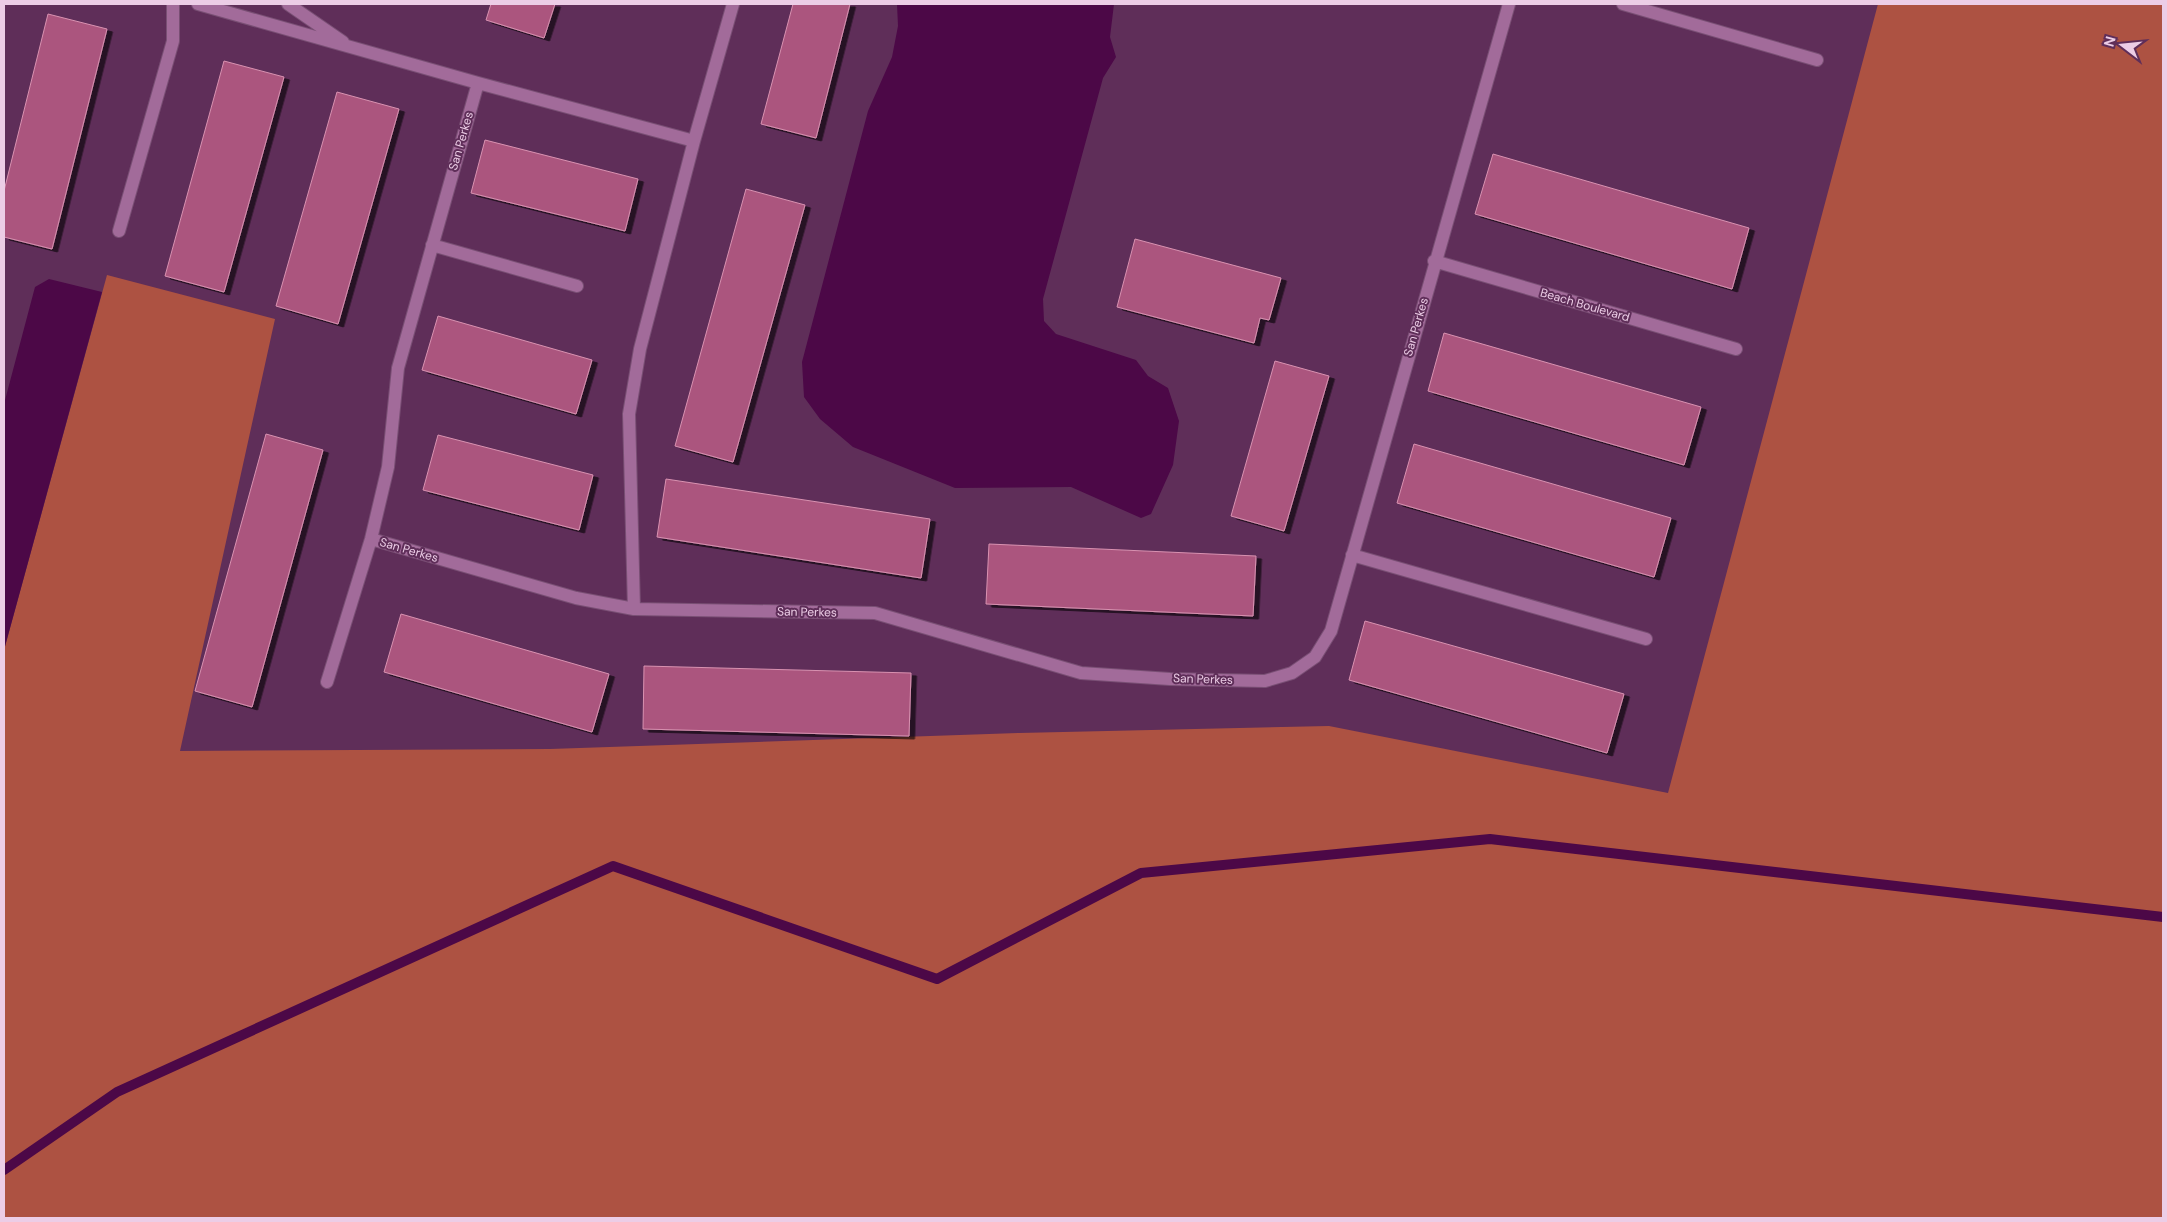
<svg xmlns="http://www.w3.org/2000/svg" width="2167" height="1222" viewBox="0 0 2167 1222" font-family="'DM Sans',sans-serif">
<defs>
<filter id="shadow"><feDropShadow dx="5.5" dy="3" stdDeviation="0" flood-color="#0009"/></filter>
</defs>
<rect width="100%" height="100%" fill="#5f2e59"/>
<!-- forest -->
<path fill="#ad5242" d="M 1878,4 L 2163,4 L 2163,1218 L 4,1218 L 4,650 L 107,275 L 275,319 L 180,751 L 550,749 L 1019,733 L 1329,726 L 1668,793 Z"/>
<!-- water -->
<path fill="#4c0847" d="M 897,4 L 1114,4 L 1110,37 L 1116,57 L 1103,78 L 1043,299 L 1044,321 L 1056,334 L 1136,360 L 1148,376 L 1168,388 L 1179,421 L 1173,465 L 1151,514 L 1141,518 L 1071,487 L 955,488 L 853,447 L 820,419 L 804,397 L 802,362 L 868,111 L 892,57 L 898,26 Z
M 49,279 L 102,292 L 4,650 L 4,404 L 35,287 Z"/>
<g fill="none" stroke-linecap="round" stroke-linejoin="round">
<!-- stream -->
<path stroke="#4c0847" stroke-width="10" d="M 4,1170 L 117,1092 L 613,866 L 937,979 L 1141,873 L 1490,839 L 2163,917"/>
</g>
<!-- building -->
<path fill="#ab557e" stroke="#d992b1" filter="url(#shadow)" d="M 491,4 L 555,4 L 544,38 L 486,20 Z
M 793,4 L 850,4 L 816,138 L 761,124 Z
M 48,14 L 107,29 L 52,249 L 4,237 L 4,191 Z
M 224,61 L 284,77 L 224,292 L 165,276 Z
M 337,92 L 399,109 L 338,324 L 276,306 Z
M 485,140 L 638,179 L 625,231 L 471,193 Z
M 1493,154 L 1749,228 L 1732,289 L 1475,214 Z
M 746,189 L 805,205 L 733,462 L 675,446 Z
M 1135,239 L 1281,278 L 1269,320 L 1260,318 L 1254,343 L 1117,307 Z
M 438,316 L 592,360 L 576,414 L 422,370 Z
M 1444,333 L 1701,407 L 1684,465 L 1428,391 Z
M 1275,361 L 1329,376 L 1284,531 L 1231,516 Z
M 266,434 L 323,450 L 252,707 L 195,691 Z
M 438,435 L 593,475 L 579,530 L 423,490 Z
M 1414,444 L 1671,518 L 1654,577 L 1397,503 Z
M 666,479 L 930,519 L 921,578 L 657,537 Z
M 989,544 L 1256,556 L 1253,616 L 986,604 Z
M 401,614 L 609,674 L 592,732 L 384,672 Z
M 1365,621 L 1624,694 L 1607,753 L 1349,680 Z
M 644,666 L 911,673 L 909,736 L 643,729 Z"/>
<g fill="none" stroke-linecap="round" stroke-linejoin="round">
<!-- minor casing -->
<g stroke="#794f74" stroke-width="14">
<path id="minor" d="M 198,4 L 478,83 L 694,141
M 288,4 L 343,42
M 1623,4 L 1817,60
M 119,231 L 173,41 L 173,4
M 432,245 L 577,286
M 1434,261 L 1736,349
M 371,539 L 576,598 L 634,609 L 875,613 L 1081,673 L 1170,679 L 1265,681 L 1292,673 L 1315,657 L 1331,631 L 1509,4
M 1352,555 L 1646,639
M 634,609 L 629,414 L 640,349 L 694,141 L 733,4
M 327,682 L 371,539 L 388,467 L 398,368 L 478,83"/>
</g>
<!-- minor -->
<use href="#minor" stroke="#a26b9a" stroke-width="12"/>
</g>
<g text-anchor="middle" stroke-width="4" stroke-linejoin="round" paint-order="stroke">
<!-- street labels -->
<g font-size="12" fill="#eccde6" stroke="#5f2e59">
<text transform="translate(461 141) rotate(-74)" y="4">San Perkes</text>
<text transform="translate(1585 305) rotate(16)" y="4">Beach Boulevard</text>
<text transform="translate(1416 327) rotate(-74)" y="4">San Perkes</text>
<text transform="translate(409 550) rotate(16)" y="4">San Perkes</text>
<text transform="translate(807 612) rotate(1)" y="4">San Perkes</text>
<text transform="translate(1203 679) rotate(2)" y="4">San Perkes</text>
</g>
</g>
<!-- border -->
<rect width="2167" height="1222" fill="none" stroke="#eccde6" stroke-width="10"/>
<!-- north arrow -->
<g transform="translate(2122 45) rotate(286)" stroke="#5f2e59" stroke-width="4" paint-order="stroke">
<path d="M0-4L9 19L0 12L-9 19Z" fill="#eccde6"/>
<text y="-8" font-size="14" font-weight="bold" text-anchor="middle" fill="#eccde6">N</text>
</g>
</svg>
